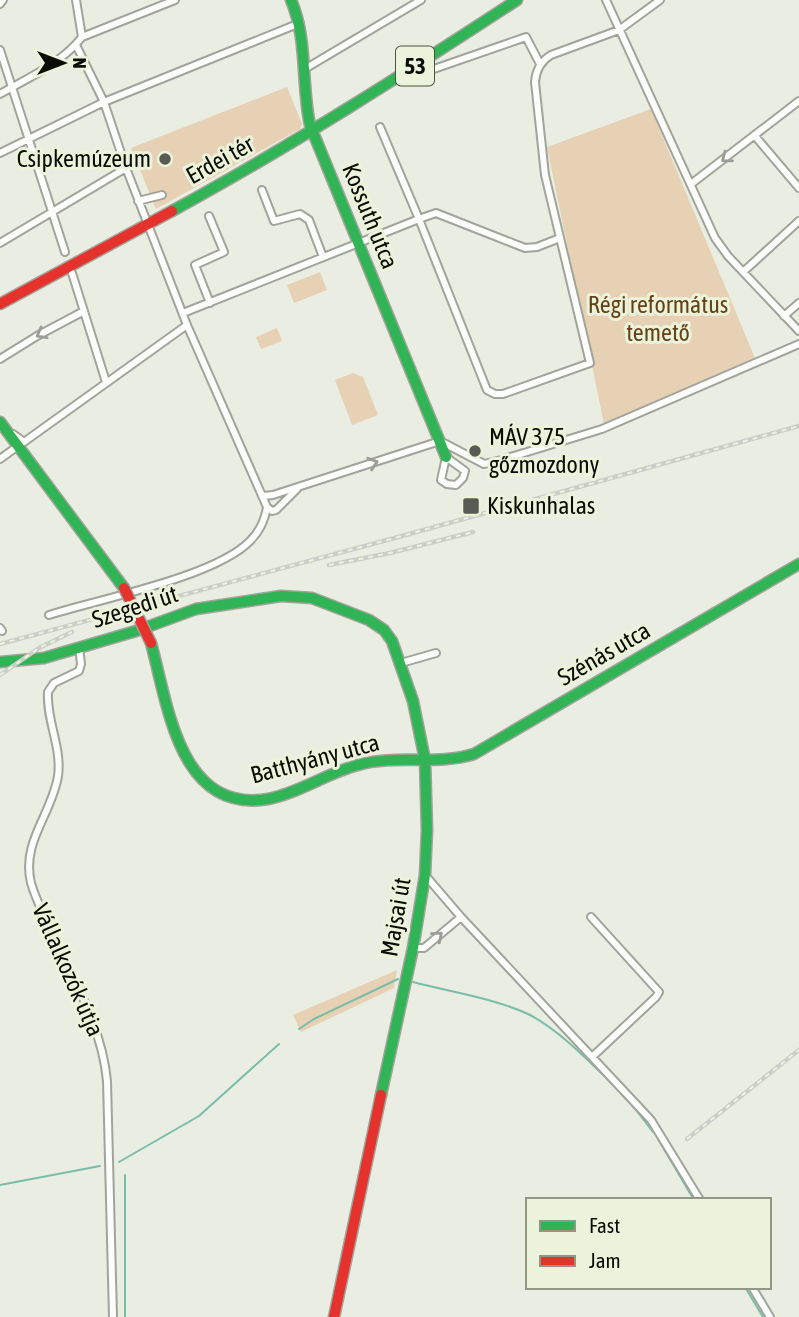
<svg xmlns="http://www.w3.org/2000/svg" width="799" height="1317" viewBox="0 0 799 1317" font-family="'Asap Condensed',sans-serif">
<rect width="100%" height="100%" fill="#eaede1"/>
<!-- green -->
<path fill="#e7d1b4" d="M 287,87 L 302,124 L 300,129 L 156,209 L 131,148 Z
M 651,109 L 755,358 L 604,424 L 547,147 Z
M 320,272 L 327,290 L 294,303 L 287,285 Z
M 277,328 L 282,341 L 261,349 L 256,337 Z
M 353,373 L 363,377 L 378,415 L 352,425 L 335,380 Z
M 397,970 L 394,988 L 301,1032 L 293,1015 Z"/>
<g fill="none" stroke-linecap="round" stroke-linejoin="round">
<!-- stream -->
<path stroke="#79bda9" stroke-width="2" d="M 413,982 C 451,992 493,998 528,1014 C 562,1031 595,1068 623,1094
M 299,1029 L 314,1019 L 398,979
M 629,1101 L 653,1132
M 658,1139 L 694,1200
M 119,1162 L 199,1116 L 279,1044
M 0,1185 L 100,1166
M 745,1287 L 763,1317
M 125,1317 L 125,1175"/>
<!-- street casing -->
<g stroke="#a1a49b" stroke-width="10">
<path id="street" d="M 76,0 L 82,37
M 606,0 L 715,238 L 728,256 L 799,331
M 0,4 L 3,0
M 76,45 L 104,102 L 126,168 L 187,325 L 267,507
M 0,50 L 65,252
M 303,70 L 421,0
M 428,71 L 526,37 L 540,64
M 0,94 C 28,78 62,63 82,37 L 175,0
M 755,136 L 799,188
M 0,153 L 104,102 L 300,23
M 691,184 L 799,101
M 262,190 L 274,221 L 300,214 L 309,220 L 323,257
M 138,201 L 162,195
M 209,216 L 224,252 L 195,265 L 210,303
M 560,238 L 537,247 L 525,248 L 436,213 L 419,219 L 487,390 L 495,394 L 503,394 L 590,363 L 545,175 L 535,82 C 536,70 541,61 551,55 L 619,30 L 660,0
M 0,243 L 126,168
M 743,272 L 799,221
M 72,273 L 106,382
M 183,313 L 419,219 L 380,127
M 784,316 L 799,303
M 0,359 L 37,336 L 84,311
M 13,434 L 24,442 L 187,325
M 446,457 L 465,471 L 463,478 L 456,485 L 447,484 L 441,480 Z
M 0,459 L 18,446
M 262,496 L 273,495 L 440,441 L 484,464 L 501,460 L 602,429 L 799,344
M 267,507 L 272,511 L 276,510 L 297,489
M 49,615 C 99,599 215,577 250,541 C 259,532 265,520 267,507
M 0,628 L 2,631
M 79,647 L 81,664 L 79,671 L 54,683 L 48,692 C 46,720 62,747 58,776 C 52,814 21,842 31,883 C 35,897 41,909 47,922 C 70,974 102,1025 107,1081 L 113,1317
M 401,663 L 436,653
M 425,875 L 461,917 L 651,1120 L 700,1200
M 591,917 L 659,992 L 656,997 L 592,1057
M 413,948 L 424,948 L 461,917
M 752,1287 L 770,1317"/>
</g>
<!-- fast casing -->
<g stroke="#a1a49b" stroke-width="13">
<path id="fast" d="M 291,0 C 308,40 301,83 310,125 L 446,457
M 172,211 C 291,146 404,74 517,0
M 0,422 L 124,588
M 151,643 C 168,705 179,814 268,799 C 299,793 327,773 358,765 C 396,754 436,766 474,754 L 799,564
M 0,662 L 44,658 L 136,631 L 196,609 L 281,596 L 312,598 L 369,620 L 384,630 L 392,641 L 413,701 L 425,760 L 427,830 L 425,875 L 413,948 L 381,1095"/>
</g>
<!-- jam casing -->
<g stroke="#a1a49b" stroke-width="13">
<path id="jam" d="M 0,304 L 172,211
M 334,1317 L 381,1095"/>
</g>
<!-- street -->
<use href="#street" stroke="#fcfcfa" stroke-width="6"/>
<!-- fast -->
<use href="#fast" stroke="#30b455" stroke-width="10"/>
<!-- jam -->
<use href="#jam" stroke="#e5322d" stroke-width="10"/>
<!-- rail casing -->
<g stroke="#cbcdc9" stroke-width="4.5">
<path id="rail" d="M 329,565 L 390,553 L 473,532
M 0,644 L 402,536 L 799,426
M 0,675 L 39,648 L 72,632
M 687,1139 L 799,1050"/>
</g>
<!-- rail -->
<use href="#rail" stroke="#ecf3db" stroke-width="2" stroke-dasharray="5" stroke-linecap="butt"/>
<!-- jam-bridge casing -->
<g stroke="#a1a49b" stroke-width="13" stroke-linecap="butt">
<path id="jam-bridge" d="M 124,588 L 151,643"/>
</g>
<!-- jam-bridge -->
<use href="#jam-bridge" stroke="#e5322d" stroke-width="10"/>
</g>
<!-- one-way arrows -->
<defs><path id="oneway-chevron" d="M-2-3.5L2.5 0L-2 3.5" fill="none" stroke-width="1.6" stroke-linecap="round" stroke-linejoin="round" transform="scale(1.75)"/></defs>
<g stroke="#9b9c98">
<use href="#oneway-chevron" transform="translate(726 158) rotate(143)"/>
<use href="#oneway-chevron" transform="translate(41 334) rotate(151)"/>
<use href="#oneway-chevron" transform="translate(373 463) rotate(-18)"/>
<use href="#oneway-chevron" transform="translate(438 936) rotate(-40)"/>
</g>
<!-- markers -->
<g fill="#585b52" stroke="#ecf3db" stroke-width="2.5">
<circle cx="165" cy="159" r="7"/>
<circle cx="475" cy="451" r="7"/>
<rect x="462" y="497" width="18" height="18" rx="3.5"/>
</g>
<g text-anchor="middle" stroke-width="6" stroke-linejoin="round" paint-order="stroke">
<!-- shield labels -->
<rect fill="#ecf3db" stroke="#4e5145" stroke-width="2" x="396" y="46.5" width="38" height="39" rx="5"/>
<g font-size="23" font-weight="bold" fill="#0a0c05">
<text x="415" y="74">53</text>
</g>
<!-- poi labels -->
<g font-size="24" fill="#0a0c05" stroke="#ecf3db" text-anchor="start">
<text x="151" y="167" text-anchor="end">Csipkemúzeum</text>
<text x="489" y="445">MÁV 375<tspan x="489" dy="28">gőzmozdony</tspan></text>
<text x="487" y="514">Kiskunhalas</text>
</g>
<!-- street labels -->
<g font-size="24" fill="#0a0c05" stroke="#ecf3db">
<text transform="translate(220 160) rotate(-29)" y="8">Erdei tér</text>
<text transform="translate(370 216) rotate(68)" y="8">Kossuth utca</text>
<text transform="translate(135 607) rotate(-18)" y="8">Szegedi út</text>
<text transform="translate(604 654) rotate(-30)" y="8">Szénás utca</text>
<text transform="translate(315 759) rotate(-15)" y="8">Batthyány utca</text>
<text transform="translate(396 917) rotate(-80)" y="8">Majsai út</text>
<text transform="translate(68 970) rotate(66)" y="8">Vállalkozók útja</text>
</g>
<!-- park labels -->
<g font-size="24" fill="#654116" stroke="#ecf3db">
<text x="658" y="313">Régi református<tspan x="658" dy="28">temető</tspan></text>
</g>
</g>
<!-- legend -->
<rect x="526" y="1198" width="245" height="91" fill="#ecf3db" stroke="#929785" stroke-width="2"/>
<rect x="540" y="1221" width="35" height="10" fill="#30b455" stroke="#929785" stroke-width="2"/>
<text x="589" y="1233" font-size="21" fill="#0a0c05">Fast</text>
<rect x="540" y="1256" width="35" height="10" fill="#e5322d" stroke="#929785" stroke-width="2"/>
<text x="589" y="1268" font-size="21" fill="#0a0c05">Jam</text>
<!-- north arrow -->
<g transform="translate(63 63) rotate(90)" stroke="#ecf3db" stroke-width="5" paint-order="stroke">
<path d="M0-5L12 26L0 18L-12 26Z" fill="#0a0c05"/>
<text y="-10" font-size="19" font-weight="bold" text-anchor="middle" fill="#0a0c05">N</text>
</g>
</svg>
